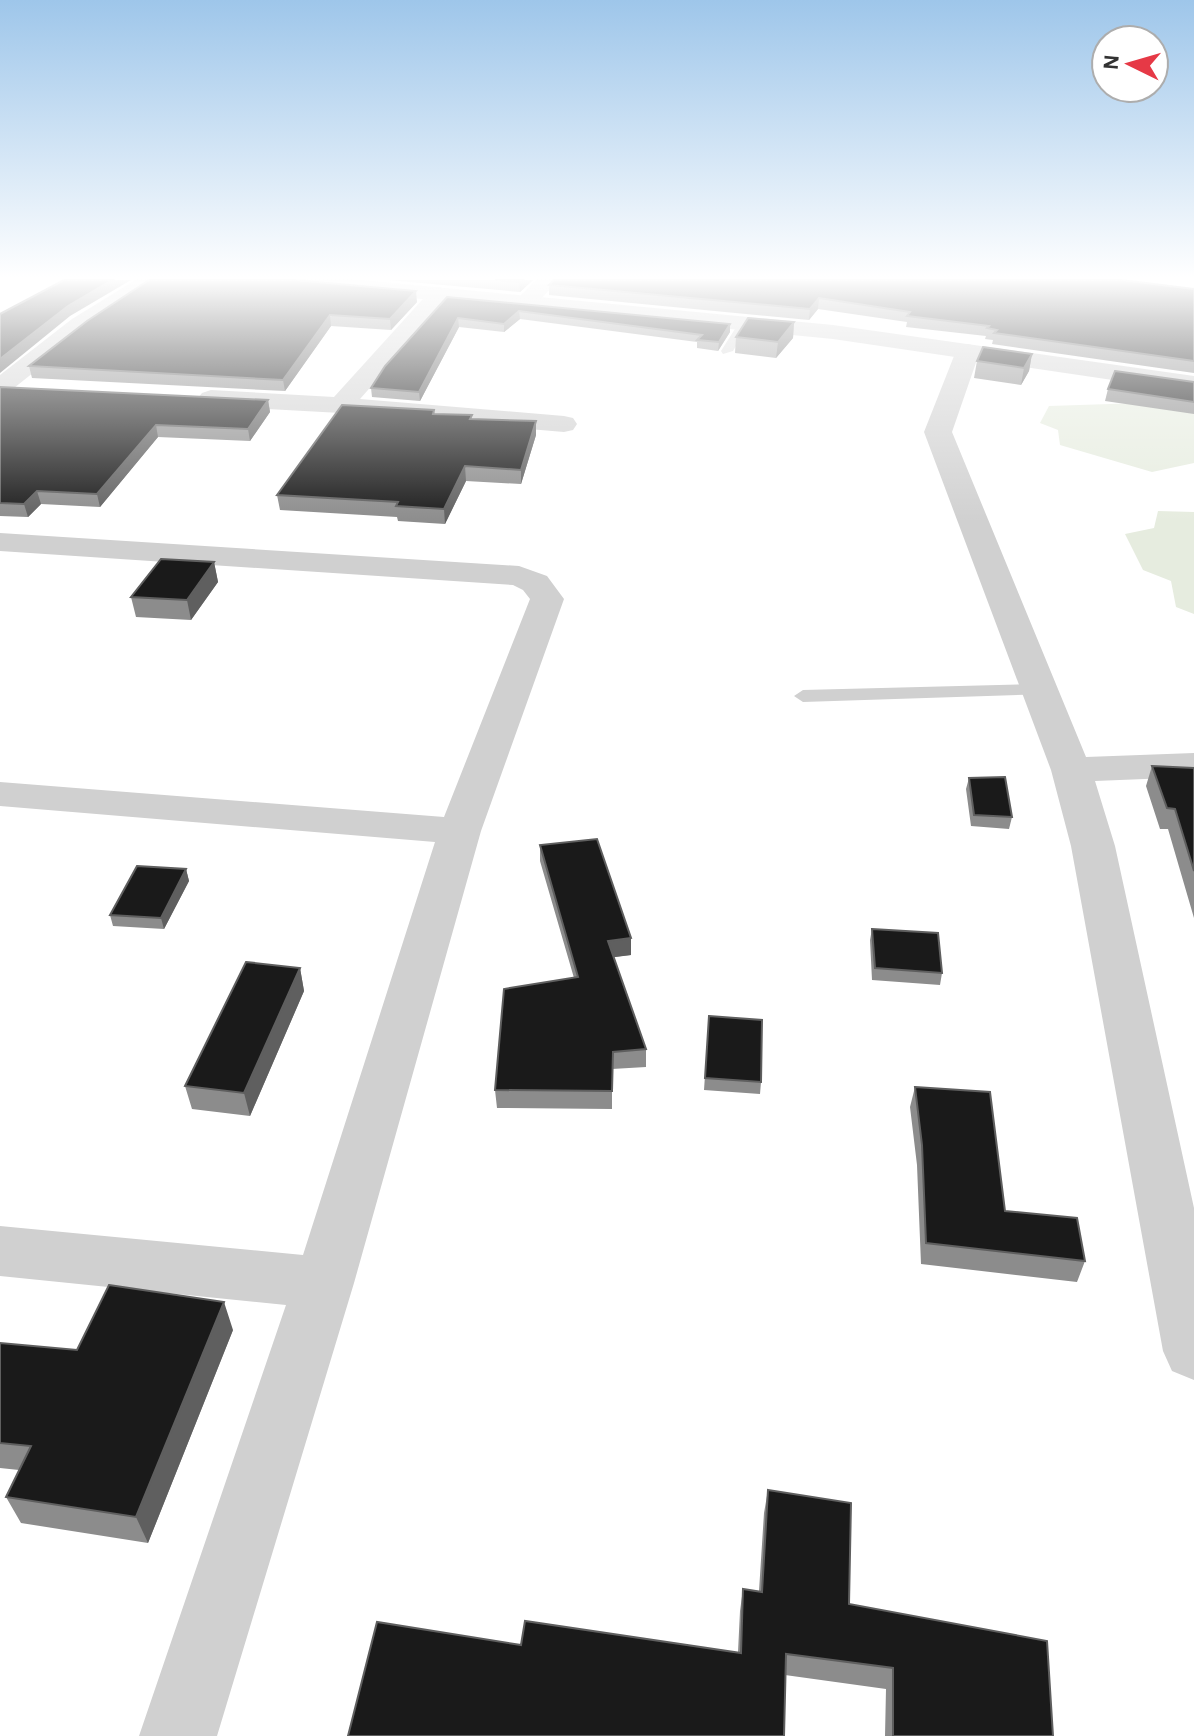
<svg xmlns="http://www.w3.org/2000/svg" width="1194" height="1736" viewBox="0 0 1194 1736" font-family="'Alegreya Sans',sans-serif">
<rect width="100%" height="100%" fill="#fff"/>
<!-- green -->
<path fill="#e6ecdf" d="M 1141,403 L 1194,410 L 1194,463 L 1152,472 L 1060,445 L 1058,430 L 1040,423 L 1049,406 Z
M 1158,511 L 1194,512 L 1194,614 L 1176,607 L 1171,581 L 1143,570 L 1125,534 L 1154,528 Z"/>
<g fill="none" stroke-linecap="round" stroke-linejoin="round">
<!-- service -->
<path fill="#d0d0d0" fill-rule="evenodd" d="M 744,320 L 750,323 L 733,351 L 723,354 L 721,351 L 740,321 Z
M 1040,684 L 1047,686 L 1049,690 L 1047,694 L 803,702 L 794,696 L 803,690 Z"/>
<!-- minor -->
<path fill="#d0d0d0" fill-rule="evenodd" d="M 537,279 L 560,279 L 532,308 L 516,308 L 513,303 Z
M 440,287 L 451,294 L 448,299 L 360,399 L 564,416 L 573,418 L 577,424 L 573,430 L 564,432 L 341,413 L 211,406 L 202,403 L 198,398 L 202,393 L 211,390 L 334,397 L 432,289 Z
M 968,344 L 976,346 L 980,351 L 952,432 L 1086,757 L 1194,753 L 1194,777 L 1095,781 L 1115,846 L 1194,1208 L 1194,1380 L 1172,1371 L 1163,1351 L 1071,846 L 1051,770 L 924,432 L 956,351 L 960,346 Z
M 0,533 L 519,566 L 547,576 L 564,599 L 481,831 L 354,1283 L 217,1736 L 139,1736 L 286,1305 L 0,1276 L 0,1226 L 303,1255 L 435,842 L 0,806 L 0,782 L 444,817 L 530,599 L 523,590 L 513,585 L 0,551 Z"/>
<!-- tertiary -->
<path fill="#d0d0d0" fill-rule="evenodd" d="M 137,279 L 163,279 L 88,329 L 9,392 L 0,395 L 0,375 L 72,319 Z
M 268,279 L 351,279 L 833,325 L 1194,376 L 1194,392 L 833,339 L 278,285 Z"/>
</g>
<!-- wall -->
<path fill="#8c8c8c" d="M 388,280 L 533,280 L 520,292 Z
M 549,285 L 1194,289 L 1194,373 L 992,344 L 993,340 L 985,339 L 986,336 L 906,327 L 907,322 L 818,309 L 809,320 L 549,295 Z
M 447,297 L 730,332 L 718,351 L 697,348 L 697,342 L 520,319 L 504,332 L 459,327 L 420,401 L 372,397 L 371,388 Z
M 417,302 L 391,330 L 331,326 L 285,391 L 32,378 L 29,366 Z
M 794,322 L 793,338 L 776,358 L 735,353 L 736,337 Z
M 1032,354 L 1029,371 L 1021,385 L 974,378 L 977,361 Z
M 1194,382 L 1194,414 L 1105,401 L 1108,389 Z
M 0,387 L 268,400 L 270,412 L 250,441 L 158,437 L 100,507 L 41,504 L 28,517 L 0,516 Z
M 434,410 L 435,414 L 472,419 L 536,435 L 521,484 L 466,481 L 445,524 L 398,521 L 397,517 L 280,510 L 277,495 Z
M 214,562 L 218,582 L 191,620 L 136,617 L 131,597 Z
M 1152,766 L 1194,768 L 1194,918 L 1168,829 L 1160,829 L 1146,786 Z
M 969,778 L 1012,817 L 1009,829 L 971,826 L 966,789 Z
M 540,845 L 631,955 L 613,957 L 646,1049 L 646,1067 L 612,1069 L 612,1109 L 497,1108 L 495,1090 L 574,978 L 540,861 Z
M 186,869 L 189,881 L 164,929 L 113,926 L 110,915 Z
M 872,929 L 942,973 L 940,985 L 872,980 L 870,940 Z
M 300,968 L 304,991 L 250,1116 L 192,1109 L 185,1086 Z
M 709,1016 L 761,1082 L 760,1094 L 704,1090 Z
M 915,1087 L 1005,1211 L 1085,1261 L 1077,1282 L 921,1264 L 917,1165 L 910,1107 Z
M 233,1330 L 148,1543 L 21,1523 L 6,1497 L 19,1470 L 0,1468 L 0,1343 L 77,1350 Z
M 768,1490 L 849,1604 L 1053,1736 L 885,1736 L 886,1689 L 785,1675 L 521,1645 L 738,1652 L 740,1611 L 743,1589 L 759,1591 L 764,1513 Z"/>
<!-- shaded-wall -->
<path fill="#5f5f5f" d="M 112,280 L 131,280 L 70,316 L 0,373 L 0,359 L 68,306 Z
M 522,280 L 533,280 L 520,292 L 519,282 Z
M 416,291 L 417,302 L 391,330 L 390,319 Z
M 819,298 L 818,309 L 809,320 L 810,309 Z
M 519,311 L 520,319 L 504,332 L 504,324 Z
M 330,315 L 331,326 L 285,391 L 283,380 Z
M 458,318 L 459,327 L 420,401 L 419,392 Z
M 794,322 L 793,338 L 776,358 L 778,342 Z
M 730,324 L 730,332 L 718,351 L 719,342 Z
M 1032,354 L 1029,371 L 1021,385 L 1024,368 Z
M 268,400 L 270,412 L 250,441 L 248,429 Z
M 536,421 L 536,435 L 521,484 L 521,470 Z
M 156,425 L 158,437 L 100,507 L 97,494 Z
M 465,466 L 466,481 L 445,524 L 444,509 Z
M 37,491 L 41,504 L 28,517 L 24,504 Z
M 214,562 L 218,582 L 191,620 L 187,600 Z
M 186,869 L 189,881 L 164,929 L 161,918 Z
M 631,938 L 631,955 L 608,958 L 608,941 Z
M 300,968 L 304,991 L 250,1116 L 244,1093 Z
M 224,1302 L 233,1330 L 148,1543 L 136,1517 Z"/>
<!-- building -->
<path fill="#1a1a1a" stroke="#5f5f5f" stroke-width="2" d="M 64,280 L 112,280 L 68,306 L 0,359 L 0,314 Z
M 149,280 L 295,280 L 416,291 L 390,319 L 330,315 L 283,380 L 29,366 L 87,321 Z
M 495,280 L 522,280 L 519,282 Z
M 554,280 L 1122,280 L 1194,289 L 1194,361 L 994,333 L 997,330 L 987,328 L 989,326 L 907,316 L 910,312 L 819,298 L 810,309 L 549,285 Z
M 447,297 L 730,324 L 719,342 L 697,340 L 702,335 L 519,311 L 504,324 L 458,318 L 419,392 L 371,388 L 385,366 Z
M 748,318 L 794,322 L 778,342 L 736,337 Z
M 983,347 L 1032,354 L 1024,368 L 977,361 Z
M 1115,371 L 1194,382 L 1194,402 L 1108,389 Z
M 0,387 L 268,400 L 248,429 L 156,425 L 97,494 L 37,491 L 24,504 L 0,503 Z
M 342,405 L 434,410 L 433,414 L 472,415 L 470,419 L 536,421 L 521,470 L 465,466 L 444,509 L 396,506 L 398,502 L 277,495 Z
M 161,559 L 214,562 L 187,600 L 131,597 Z
M 1152,766 L 1194,768 L 1194,871 L 1175,809 L 1167,808 Z
M 1005,777 L 1012,817 L 974,815 L 969,778 Z
M 597,839 L 631,938 L 608,941 L 646,1049 L 613,1052 L 612,1091 L 495,1090 L 504,989 L 578,977 L 540,845 Z
M 137,866 L 186,869 L 161,918 L 110,915 Z
M 872,929 L 938,933 L 942,973 L 875,968 Z
M 246,962 L 300,968 L 244,1093 L 185,1086 Z
M 709,1016 L 762,1020 L 761,1082 L 705,1078 Z
M 915,1087 L 990,1092 L 1005,1211 L 1077,1218 L 1085,1261 L 926,1243 L 922,1145 Z
M 109,1285 L 224,1302 L 136,1517 L 6,1497 L 31,1446 L 0,1443 L 0,1343 L 77,1350 Z
M 768,1490 L 851,1503 L 849,1604 L 1047,1641 L 1053,1736 L 893,1736 L 893,1668 L 786,1654 L 784,1736 L 348,1736 L 377,1622 L 521,1645 L 525,1621 L 741,1653 L 743,1589 L 762,1592 Z"/>
<!-- sky -->
<linearGradient id="sky" x2="0" y2="1"><stop stop-color="#9ec6ea"/><stop offset="0.53" stop-color="#fff"/><stop offset="1" stop-color="#fff" stop-opacity="0"/></linearGradient>
<rect width="1194" height="523" fill="url(#sky)"/>
<!-- north arrow -->
<g transform="translate(1130 64) rotate(275)"><circle r="38" fill="#ffffff" stroke="#adadad" stroke-width="2"/>
<path d="M0-6L14 30L0 20L-14 30Z" fill="#e63946"/>
<text y="-12" font-size="22" font-weight="bold" text-anchor="middle" fill="#333333">N</text>
</g>
</svg>
